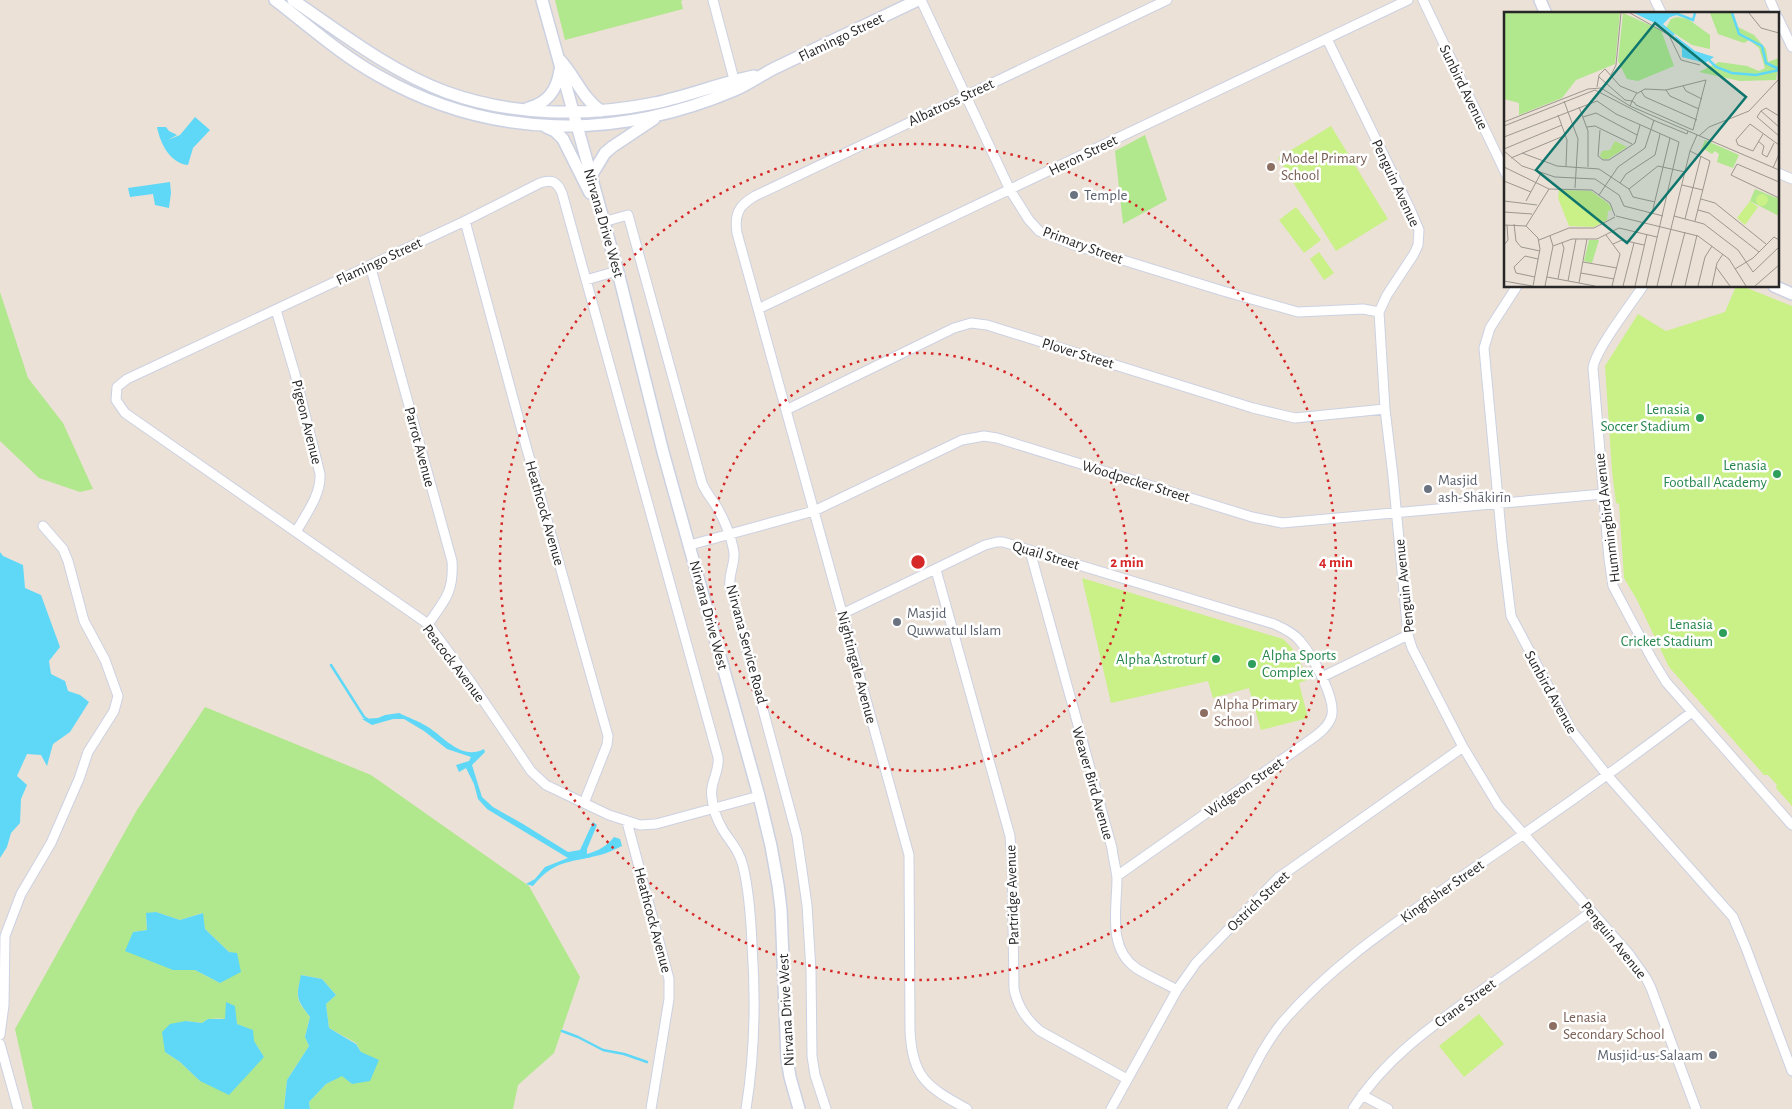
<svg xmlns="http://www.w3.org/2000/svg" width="1792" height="1109" viewBox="0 0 1792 1109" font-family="'Alegreya Sans',sans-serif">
<rect width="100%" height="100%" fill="#ebe1d6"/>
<!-- green -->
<path fill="#b1e78d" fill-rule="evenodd" d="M 555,0 L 683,0 L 681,1 L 683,9 L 565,40 Z
M 1145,135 L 1167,200 L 1123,224 L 1115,151 Z
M 0,292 L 28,378 L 63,423 L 93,489 L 80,492 L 39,478 L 0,441 Z
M 205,707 L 371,775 L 529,886 L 580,977 L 554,1053 L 518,1085 L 513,1109 L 310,1109 L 309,1102 L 326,1084 L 342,1075 L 352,1084 L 361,1052 L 356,1043 L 329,1028 L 326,1004 L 336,995 L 322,979 L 302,975 C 295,997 296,1000 310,1017 L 305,1037 L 309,1046 L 287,1080 L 284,1109 L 33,1109 L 15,1029 L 137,810 ZM 156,912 L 180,920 L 202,913 L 205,929 L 229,952 L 220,983 L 195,970 L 173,970 L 133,932 L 147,930 L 146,914 ZM 208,1019 C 214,1019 219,1018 224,1019 C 242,1022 255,1042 264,1057 L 200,1081 L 180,1062 L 165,1052 L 186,1021 L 202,1023 Z"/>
<!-- pitch -->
<path fill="#caf088" d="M 1331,126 L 1388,219 L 1336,251 L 1278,158 Z
M 1296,207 L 1321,240 L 1304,253 L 1279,220 Z
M 1319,252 L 1334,273 L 1324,280 L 1310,259 Z
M 1736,286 L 1742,286 L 1792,306 L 1792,806 L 1776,788 L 1777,785 L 1768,775 L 1764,775 L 1669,667 L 1637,600 L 1624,578 L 1619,504 L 1616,503 L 1612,471 L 1605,366 L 1638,314 L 1666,331 L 1725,312 Z
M 1082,578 L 1283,639 L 1292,648 L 1309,679 L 1299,683 L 1308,718 L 1261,730 L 1249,688 L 1213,698 L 1208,681 L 1111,703 Z
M 1479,1014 L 1504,1044 L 1464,1077 L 1439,1046 Z"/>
<!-- water -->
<path fill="#5fd8f8" d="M 195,117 L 210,130 L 193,148 L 188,165 C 169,163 160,142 157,127 L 166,127 L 169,131 L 177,135 L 168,140 L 180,135 Z
M 170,182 L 171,193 L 169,208 L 155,205 L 153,194 L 130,197 L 128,188 Z
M 0,552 L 3,556 L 23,565 L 25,588 L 41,595 L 60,647 L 49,661 L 51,674 L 65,681 L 68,691 L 80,695 L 89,702 L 70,732 L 53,744 L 47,766 L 41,755 L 27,754 L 17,776 L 27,785 L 21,799 L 20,823 L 11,833 L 7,847 L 0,858 Z
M 399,713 C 409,718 419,721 428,727 C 444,737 462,761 484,749 L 485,752 L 472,765 L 482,797 L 493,807 L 523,824 L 568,852 L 580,850 L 593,822 L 597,825 L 587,849 L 587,854 C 598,851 607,846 614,837 L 620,839 L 622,846 C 615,849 608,853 600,855 C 570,863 555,859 533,886 L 526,884 L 535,879 L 545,867 L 568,858 L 487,809 L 478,799 L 474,784 L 466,768 L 459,772 L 456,765 L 469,761 L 471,757 L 447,749 L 424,731 L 404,719 L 393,719 L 372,725 L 362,719 L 378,718 L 385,715 Z
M 156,912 L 180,920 L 203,913 L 205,929 L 229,952 L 237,953 L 241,972 L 220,983 L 195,970 L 173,970 L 125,951 L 133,932 L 147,930 L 146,913 Z
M 301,975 L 322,979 L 336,995 L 326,1004 L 329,1028 L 356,1044 L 361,1052 L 379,1060 L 370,1081 L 352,1084 L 342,1076 L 326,1084 L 309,1102 L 310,1109 L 284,1109 L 287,1080 L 309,1046 L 305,1037 L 310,1017 C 296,999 296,998 301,975 Z
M 226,1002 L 235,1006 L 237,1024 L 253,1030 L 254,1041 L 264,1057 L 229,1095 L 200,1081 L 180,1062 L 165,1052 L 162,1032 L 170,1024 L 186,1021 L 202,1023 L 208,1019 L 225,1019 Z"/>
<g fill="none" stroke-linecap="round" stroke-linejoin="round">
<!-- stream -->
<path stroke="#5fd8f8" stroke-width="2.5" d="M 331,665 L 364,717 L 367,719
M 579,858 L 590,856
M 562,1031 L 578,1037 L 603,1050 L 624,1054 L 647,1062"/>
<!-- street casing -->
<g stroke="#ccd1e2" stroke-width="11">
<path id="street" d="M 713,0 L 736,87
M 921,0 L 1010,190 L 1029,220 L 1039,231 L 1074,245 L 1223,291 L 1298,312 L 1363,309 L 1379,312
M 1423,0 L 1506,174
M 1655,0 L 1662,14
M 1770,0 L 1776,14
M 1778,18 L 1792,47
M 1327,39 L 1410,209 L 1419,230 L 1418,245 L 1414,254 L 1387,295 L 1379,312 L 1385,409 L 1393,476 L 1408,635 L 1412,648 L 1463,747 L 1498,805 L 1629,954 L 1646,978 L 1651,988 L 1696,1109
M 1778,173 L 1792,179
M 465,221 L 526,446 L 608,736 L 607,745 L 584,803
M 603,222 L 628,215 L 702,483 C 706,493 713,500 718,509 C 725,521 732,539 734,553 C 735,565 728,574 730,587 L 797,836 L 807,905 L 811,971 L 812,1056 L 815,1075 L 826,1109
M 370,265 L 452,561 C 454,592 445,600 428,624
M 586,280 L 617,271
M 1517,286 L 1490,328 L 1484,348 L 1502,542 L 1511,616 L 1572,731 L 1607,775 L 1733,917 L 1746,948 L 1792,1071
M 1643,286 C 1632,303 1595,350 1593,368 L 1609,559 L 1613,586 L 1652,659 L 1666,682 L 1792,825
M 758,309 L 1408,0
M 276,310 L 295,374 L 320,474 C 321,495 306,514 296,532
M 786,410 L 954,328 L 971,323 L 987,325 L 1253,408 L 1295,418 L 1385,409
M 690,545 L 814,511 L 962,440 L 984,436 L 997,438 L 1252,517 L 1282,523 L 1603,494
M 1030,551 L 1112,848 C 1113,858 1116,868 1117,878 C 1117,908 1107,948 1136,968 C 1148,976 1163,982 1177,990
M 936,570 L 1010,836 L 1012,862 L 1014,989 C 1018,1007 1026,1019 1040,1031 L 1127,1079
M 842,614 L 985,545 L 997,542 L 1003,542 L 1274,624 C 1283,628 1294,633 1300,641 C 1312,655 1338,701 1331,718 C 1326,731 1311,739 1300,747 L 1117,876
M 1322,677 L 1408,635
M 627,822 L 669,979 L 669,999 L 651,1109
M 0,1035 L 4,1005 L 5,936 L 21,894 L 51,843 L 79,779 L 88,752 L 114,711 L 118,696 L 105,660 L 84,621 L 68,561 L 63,549 L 43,526
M 0,1044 L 18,1109
M 1362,1095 L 1388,1109
M 746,1109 C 755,1053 756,1001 752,945 C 751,919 749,891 743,866 C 739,850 731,843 723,830 C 717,820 713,809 712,798 C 709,783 720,772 718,757 L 562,193 C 557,181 551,179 540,183 L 465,221 L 127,379 L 117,387 L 116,400 L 125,413 L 428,624 L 470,681 L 531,771 L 546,785 L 609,815 L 640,825 L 656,824 L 759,796
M 967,1109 C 928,1087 912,1079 910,1030 L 909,855 L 737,233 C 734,214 739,205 755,196 L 1167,0
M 1111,1109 L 1177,990 L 1196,963 L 1278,878 L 1463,747
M 1232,1109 C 1248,1081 1261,1049 1281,1024 C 1335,960 1406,916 1474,868 C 1548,818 1621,766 1692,712
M 1353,1109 C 1386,1056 1439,1021 1488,986 C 1523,962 1557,937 1591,912"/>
</g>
<!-- secondary casing -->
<g stroke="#ccd1e2" stroke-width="14">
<path id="secondary" d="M 275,0 C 309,26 341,55 379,76 C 492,140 617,140 735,90 C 749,84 761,75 775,68 C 823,45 870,23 918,0
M 293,0 C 341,33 390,71 446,92 C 512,116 586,117 655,103 C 689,96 720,83 754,76
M 542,0 L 619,276 L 663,452 L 759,796 L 771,846 L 778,885 L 781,909 L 787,1059 L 790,1077 L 799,1109
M 1540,0 L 1546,14
M 560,60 C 575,76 582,98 601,111
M 528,108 C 548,103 557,90 560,70
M 546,127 L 555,131 L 563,139 L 590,193
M 591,176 L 605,153 L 612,147 L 654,119
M 1774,286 L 1792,294"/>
</g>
<!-- street -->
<use href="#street" stroke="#fff" stroke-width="9"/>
<!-- secondary -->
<use href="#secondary" stroke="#fff" stroke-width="11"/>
</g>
<!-- distance rings -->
<g fill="none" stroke="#d62828" stroke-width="2.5" stroke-dasharray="2.5 5">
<circle cx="918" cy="562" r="209"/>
<circle cx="918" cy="562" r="418"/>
</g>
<!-- markers -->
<g fill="#8d6e63" stroke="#fff" stroke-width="2">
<circle cx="1271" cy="167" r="5"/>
<circle cx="1204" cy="713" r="5"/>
<circle cx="1553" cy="1026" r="5"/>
</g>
<g fill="#6b7280" stroke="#fff" stroke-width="2">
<circle cx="1074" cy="195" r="5"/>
<circle cx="1428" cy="489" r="5"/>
<circle cx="897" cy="622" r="5"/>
<circle cx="1713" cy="1055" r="5"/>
</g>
<g fill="#2e9e5b" stroke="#fff" stroke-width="2">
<circle cx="1700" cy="418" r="5"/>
<circle cx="1777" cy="474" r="5"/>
<circle cx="1723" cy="633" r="5"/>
<circle cx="1216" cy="659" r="5"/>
<circle cx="1252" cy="664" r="5"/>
</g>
<g text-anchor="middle" stroke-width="5" stroke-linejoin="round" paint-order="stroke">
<!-- street labels -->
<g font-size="15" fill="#272727" stroke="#fff">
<text transform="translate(841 37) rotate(-26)" y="5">Flamingo Street</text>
<text transform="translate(1464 87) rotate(64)" y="5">Sunbird Avenue</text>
<text transform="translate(951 102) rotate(-25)" y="5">Albatross Street</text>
<text transform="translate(1083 155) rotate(-26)" y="5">Heron Street</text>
<text transform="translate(1396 183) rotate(65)" y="5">Penguin Avenue</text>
<text transform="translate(604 223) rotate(74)" y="5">Nirvana Drive West</text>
<text transform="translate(1083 245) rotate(20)" y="5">Primary Street</text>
<text transform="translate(379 261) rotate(-25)" y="5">Flamingo Street</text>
<text transform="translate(1078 353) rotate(17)" y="5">Plover Street</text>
<text transform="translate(307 422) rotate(76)" y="5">Pigeon Avenue</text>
<text transform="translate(420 447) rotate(75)" y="5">Parrot Avenue</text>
<text transform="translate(1136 481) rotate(17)" y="5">Woodpecker Street</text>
<text transform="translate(545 513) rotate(74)" y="5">Heathcock Avenue</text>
<text transform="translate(1607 518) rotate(-97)" y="5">Hummingbird Avenue</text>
<text transform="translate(1046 555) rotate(17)" y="5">Quail Street</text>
<text transform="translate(1404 586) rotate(-96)" y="5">Penguin Avenue</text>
<text transform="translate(709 615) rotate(75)" y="5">Nirvana Drive West</text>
<text transform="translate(747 644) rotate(75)" y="5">Nirvana Service Road</text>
<text transform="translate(454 663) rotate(53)" y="5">Peacock Avenue</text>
<text transform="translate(857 667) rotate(75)" y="5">Nightingale Avenue</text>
<text transform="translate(1551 692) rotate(61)" y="5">Sunbird Avenue</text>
<text transform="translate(1093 783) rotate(74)" y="5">Weaver Bird Avenue</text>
<text transform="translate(1244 787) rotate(-35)" y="5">Widgeon Street</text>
<text transform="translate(1442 891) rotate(-35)" y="5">Kingfisher Street</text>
<text transform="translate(1012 895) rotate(-92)" y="5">Partridge Avenue</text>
<text transform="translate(1258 901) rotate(-44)" y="5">Ostrich Street</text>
<text transform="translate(653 920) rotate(75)" y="5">Heathcock Avenue</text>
<text transform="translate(1614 940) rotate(51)" y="5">Penguin Avenue</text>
<text transform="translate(1465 1003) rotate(-36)" y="5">Crane Street</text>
<text transform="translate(786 1010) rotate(-93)" y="5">Nirvana Drive West</text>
</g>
<!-- education labels -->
<g font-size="15" fill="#785e54" stroke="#fff" text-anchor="start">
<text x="1281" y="163">Model Primary<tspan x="1281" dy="17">School</tspan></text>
<text x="1214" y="709">Alpha Primary<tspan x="1214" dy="17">School</tspan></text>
<text x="1563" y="1022">Lenasia<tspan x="1563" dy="17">Secondary School</tspan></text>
</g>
<!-- worship labels -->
<g font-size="15" fill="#5b616d" stroke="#fff" text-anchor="start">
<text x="1084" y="200">Temple</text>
<text x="1438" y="485">Masjid<tspan x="1438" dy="17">ash-Shākirīn</tspan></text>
<text x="907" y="618">Masjid<tspan x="907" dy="17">Quwwatul Islam</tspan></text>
<text x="1703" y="1060" text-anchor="end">Musjid-us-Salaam</text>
</g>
<!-- leisure labels -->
<g font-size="15" fill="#27864d" stroke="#fff" text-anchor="end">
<text x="1690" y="414">Lenasia<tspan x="1690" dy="17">Soccer Stadium</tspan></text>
<text x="1767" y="470">Lenasia<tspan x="1767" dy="17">Football Academy</tspan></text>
<text x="1713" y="629">Lenasia<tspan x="1713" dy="17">Cricket Stadium</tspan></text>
<text x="1262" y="660" text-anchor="start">Alpha Sports<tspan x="1262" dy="17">Complex</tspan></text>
<text x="1206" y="664">Alpha Astroturf</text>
</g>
</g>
<!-- overview -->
<g transform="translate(1504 12)">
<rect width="275" height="275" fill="#ebe1d6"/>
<path d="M 0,1 L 116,1 L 111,52 L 72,68 L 58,86 L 15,103 L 15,91 L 0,87 ZM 119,1 L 157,18 L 170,54 L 134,69 L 123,67 L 114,49 ZM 206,1 L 229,1 L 234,15 L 250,23 L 262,37 L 264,50 L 275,46 L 272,68 L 236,69 L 195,60 L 215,50 L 243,54 L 255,59 L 261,56 L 255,36 L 245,28 L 240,31 L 214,22 ZM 173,5 L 184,7 L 206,23 L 206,37 L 188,33 L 162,16 L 167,7 ZM 201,128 L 235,143 L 229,156 L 213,150 L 215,142 L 211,139 L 208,142 L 200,137 L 195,143 ZM 251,177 L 275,187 L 275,204 L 246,189 ZM 85,228 L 95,228 L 88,251 L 80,249 Z" fill="#b1e78d"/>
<path d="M 111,129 L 123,135 L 104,147 L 99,147 L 96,144 L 98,139 L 106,138 ZM 55,178 L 87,179 L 105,192 L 108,198 L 104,199 L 103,208 L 90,215 L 65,214 L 54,186 ZM252 188a6 6 0 1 1 12 0a6 6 0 1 1-12 0ZM 246,189 L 254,195 L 241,213 L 233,206 Z" fill="#caf088"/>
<path d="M 130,1 L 173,1 L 173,3 L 166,5 L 157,14 ZM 170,23 L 191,39 L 210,45 L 201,51 L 178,45 L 178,37 Z" fill="#5fd8f8"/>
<path fill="none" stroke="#5fd8f8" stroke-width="2.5" d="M 171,1 L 189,8 L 191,1M 228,1 L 235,22 L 258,34 L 262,51 L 275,57M 158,13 L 170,23M 205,48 L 212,55 L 228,61 L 252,63 L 275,58"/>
<path fill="none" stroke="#9d9790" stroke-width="1" d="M 126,1 L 165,23 L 177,48 L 196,53M 245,1 L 257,16 L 275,21M 107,63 L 112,53 L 117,1M 95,65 L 121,88 L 128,89 L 129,90 L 130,90 L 132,93 L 189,118 L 202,68 L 162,78 L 141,77 L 132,82 L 131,84 L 128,89 L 126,94M 179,74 L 182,79 L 198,87M 93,75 L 95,63 L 101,57 L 116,74 L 133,81M 162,78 L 166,84 L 195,97M 137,79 L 141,85 L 193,108M 60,89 L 74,127 L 71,176M 75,95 L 84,119 L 84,155M 257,99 L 253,105 L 275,124M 257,99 L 275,115M 257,99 L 262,96 L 275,104M 54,103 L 63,128 L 62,154M 79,105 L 92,101 L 133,123M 0,110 L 84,77 L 97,76 L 126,94 L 275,158M 0,114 L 91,78 L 149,108 L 183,122 L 184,119M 83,115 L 91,114 L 128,132M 96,118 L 94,144 L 99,148M 259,122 L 249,139 L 234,133 L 232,128 L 246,112 L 275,133M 195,124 L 205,115 L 245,99 L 275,67M 0,125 L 93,89 L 112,102 L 175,130 L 142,274M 254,129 L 260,134 L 258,142 L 263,145 L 270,131M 0,137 L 58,113M 0,139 L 18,154 L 51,165 L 91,167 L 115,183 L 120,194 L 159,204M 186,139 L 206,149 L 191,209M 18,141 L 53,154 L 95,157 L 125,177 L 129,185 L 151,190M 7,146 L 62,123M 99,148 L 105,148 L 131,131 L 136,113M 0,155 L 45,177 L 88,178 L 106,191 L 111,204M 269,156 L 275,142M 0,169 L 27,180M 275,170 L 233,152 L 227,163 L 275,186M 116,171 L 122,162 L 151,143 L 156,122M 178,173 L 199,178M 125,177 L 154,154 L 181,160M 95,183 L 114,155 L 141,136 L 150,108M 197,187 L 211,191 L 262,232M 0,189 L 33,193M 22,189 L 37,161M 194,198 L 205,201 L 255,240M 0,200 L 28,202M 148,201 L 166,126M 112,204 L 194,224 L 225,247 L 242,274M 170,204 L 200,212 L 234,238 L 249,260 L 275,235M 181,207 L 197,144M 10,212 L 12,229 L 17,235 L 36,239M 0,213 L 22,214 L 34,226 L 36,237 L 29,274M 22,214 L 45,177M 102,223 L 116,242 L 108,274M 35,228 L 65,216 L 90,216 L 111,205M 109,232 L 118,228 L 140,233M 0,233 L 4,228 L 3,213M 49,234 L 68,227 L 93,227 L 115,216 L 153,225M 79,250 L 113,256M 212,255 L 226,274M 231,257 L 249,246 L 270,225 L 275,228M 77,261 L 110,267M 31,265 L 12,261 L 10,255 L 21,244 L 34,247M 43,265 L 91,274M 54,267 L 60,236 L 58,231M 0,269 L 28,274M 64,269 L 72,227M 75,271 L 83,227M 41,274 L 49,234 L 46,224M 119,274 L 130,231M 131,274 L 143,222M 153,274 L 186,139 L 193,123M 167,274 L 181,220M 181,274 L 193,223M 194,274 L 201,245 L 208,234M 208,274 L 213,251 L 219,242M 251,274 L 275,253"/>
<path fill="#0f766e" fill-opacity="0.15" stroke="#0f766e" stroke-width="2.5" d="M 151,11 L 242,85 L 123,231 L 32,158 Z"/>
<rect width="275" height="275" fill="none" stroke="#272727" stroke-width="2.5"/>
</g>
<circle cx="918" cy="562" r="8" fill="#d62828" stroke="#fff" stroke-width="2.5"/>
<g font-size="15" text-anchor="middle" font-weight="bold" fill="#d62828" stroke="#fff" stroke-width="5" stroke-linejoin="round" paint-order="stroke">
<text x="1127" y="567">2 min</text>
<text x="1336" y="567">4 min</text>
</g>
</svg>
